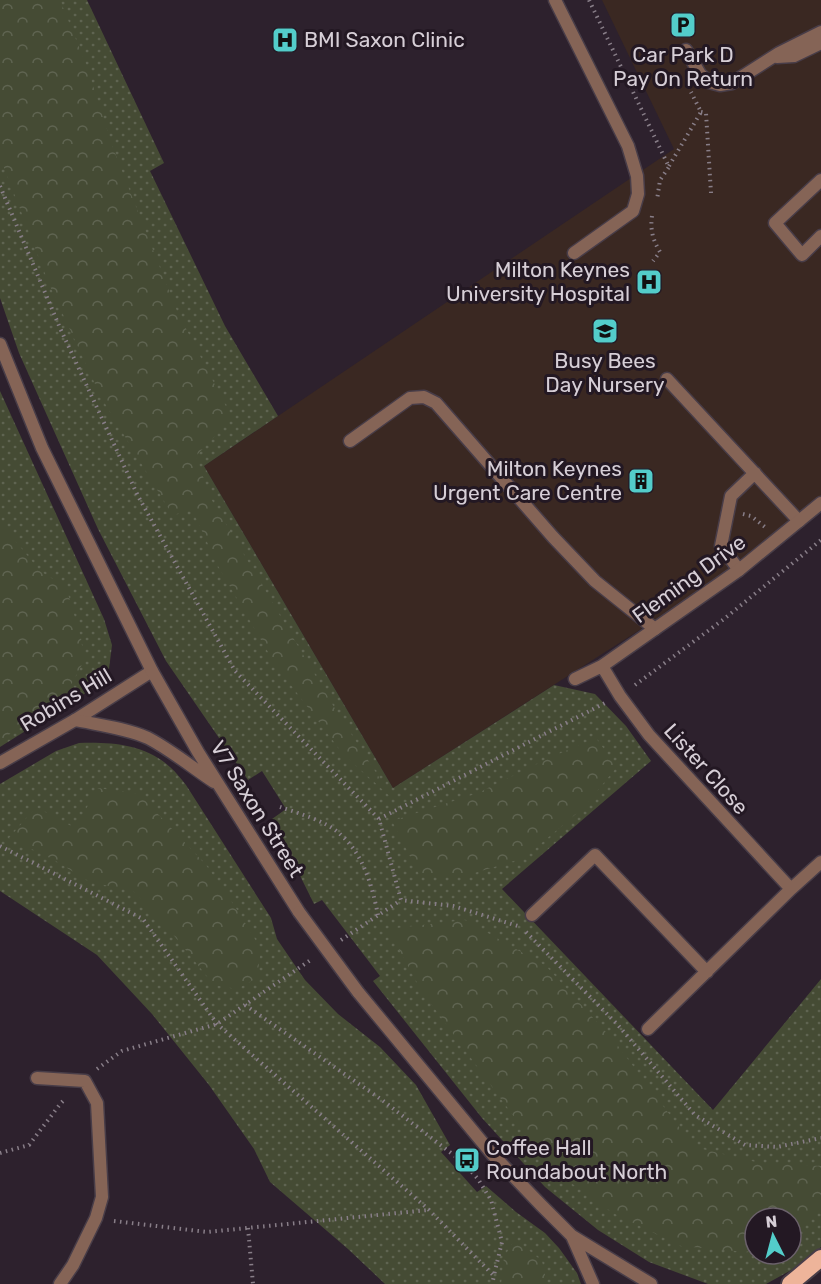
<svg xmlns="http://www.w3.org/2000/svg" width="821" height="1284" viewBox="0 0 821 1284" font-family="Rubik,sans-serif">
<defs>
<pattern id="grass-dots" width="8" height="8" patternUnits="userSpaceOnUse" patternTransform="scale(1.5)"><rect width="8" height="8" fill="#454b34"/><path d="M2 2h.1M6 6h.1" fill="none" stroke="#5f6451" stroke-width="1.8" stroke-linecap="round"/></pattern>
<pattern id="forest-crowns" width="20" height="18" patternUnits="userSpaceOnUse" patternTransform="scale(1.5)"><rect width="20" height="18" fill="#454b34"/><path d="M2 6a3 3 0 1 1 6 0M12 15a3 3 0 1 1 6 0" fill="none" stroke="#5f6451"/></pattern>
</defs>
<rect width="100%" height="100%" fill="#2d212d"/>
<!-- medical -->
<path fill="#3a2822" d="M 602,0 L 821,0 L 821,496 L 713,583 L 393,788 L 204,466 L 674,149 Z"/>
<!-- grass -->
<path fill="url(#grass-dots)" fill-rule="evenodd" d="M 0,0 L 87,0 L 164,163 L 150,171 L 225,326 L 278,416 L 204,466 L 393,788 L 554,685 L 595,694 L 626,726 L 651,761 L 502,889 L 713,1110 L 821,979 L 821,1247 L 816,1252 L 795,1268 L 766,1284 L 708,1284 L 649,1262 L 598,1230 L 545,1187 L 482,1118 L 373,981 L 380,976 L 322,900 L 314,904 L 272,819 L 286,809 L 262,771 L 248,780 L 166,661 L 98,529 L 19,353 L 0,298 ZM 755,1218 L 791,1218 L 791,1254 L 755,1254 Z
M 0,391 L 104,619 L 112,645 L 109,669 L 92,689 L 0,747 Z
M 79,743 C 111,742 145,744 170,767 C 176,772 181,779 186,785 L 271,918 L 277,939 L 305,980 L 338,1014 L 380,1047 L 416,1085 L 450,1145 L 441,1152 L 477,1192 L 486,1186 L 516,1212 L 545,1233 L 559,1248 L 577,1273 L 581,1284 L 385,1284 L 348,1249 L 270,1182 L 254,1149 L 209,1085 L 152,1014 L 97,955 L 0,891 L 0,784 L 56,751 Z"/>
<!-- forest -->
<path fill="url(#forest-crowns)" d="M 0,0 L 60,0 L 86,64 L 113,148 L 177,311 L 232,418 L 196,456 L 210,497 L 334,707 L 393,799 L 343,754 L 275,664 L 218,566 L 191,507 L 173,516 L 101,397 L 49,284 L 0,157 Z
M 0,522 L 40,571 L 66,587 L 81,638 L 84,661 L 68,690 L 45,713 L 0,740 Z
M 596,738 L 617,767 L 583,808 L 524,858 L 461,877 L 420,876 L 392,821 L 478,793 L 549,758 Z
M 98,788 L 139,794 L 206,865 L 238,911 L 261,949 L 257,978 L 237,989 L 214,985 L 167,927 L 133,891 L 90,882 L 54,860 L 9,838 L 36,807 L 75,828 Z
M 465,920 L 546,966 L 615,1042 L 694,1147 L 760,1163 L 821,1166 L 821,1206 L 792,1239 L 791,1218 L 755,1218 L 755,1249 L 746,1252 L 681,1246 L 613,1213 L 553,1170 L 421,990 L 388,929 Z
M 515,1239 L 542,1261 L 547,1284 L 501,1284 L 504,1257 Z"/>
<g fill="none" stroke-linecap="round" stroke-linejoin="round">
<!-- service casing -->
<g stroke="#483d48" stroke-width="15">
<path id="service" d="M 686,50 L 700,74 L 709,82 L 720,85 L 732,83 L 779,53 L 821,32
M 777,57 L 794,56 L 821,43
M 821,180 L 775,223 L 802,255 L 821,236
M 667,379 L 799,521
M 350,441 L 410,398 L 424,397 L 436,403 L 553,537 L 595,581 L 655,629
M 739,570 L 721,546 L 731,496 L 755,473"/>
</g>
<!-- minor casing -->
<g stroke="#483d48" stroke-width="15">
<path id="minor" d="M 555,0 L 628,146 L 637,176 L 638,194 L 633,211 L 574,253
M 602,666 L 620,696 L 649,735 L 791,889
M 575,679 L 602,666 L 739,570 L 821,503
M 0,763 L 75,720 L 152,671
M 532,915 L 595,855 L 707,972
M 648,1029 L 791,889 L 821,862
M 37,1078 L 85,1081 L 97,1103 L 102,1197 L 96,1218 L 73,1265 L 60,1284"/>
</g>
<!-- tertiary casing -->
<g stroke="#483d48" stroke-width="15">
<path id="tertiary" d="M 0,344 L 42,448 L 152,671 L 198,752 L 299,912
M 75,720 C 99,725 125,728 148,738 C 171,750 193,768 214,782
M 358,992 L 492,1154 L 541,1205 L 572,1236 L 651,1284
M 572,1236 L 593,1284"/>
</g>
<!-- trunk casing -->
<g stroke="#483d48" stroke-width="20">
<path id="trunk" d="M 790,1284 L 821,1258"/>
</g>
<!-- path -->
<path stroke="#887e88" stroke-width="4" stroke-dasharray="1.5 4.5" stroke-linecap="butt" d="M 589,0 L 669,167 L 660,180 L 657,200
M 701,112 L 706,113 L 711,193
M 669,166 L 701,112 L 691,92
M 0,186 L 60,328 L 138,496 L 235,671 L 379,819 L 401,900 L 453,906 L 518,926
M 652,216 C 650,230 653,240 660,252 L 653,261
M 743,514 L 751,516 L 765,527
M 635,685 L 724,619 L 821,540
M 280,807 C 298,813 326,821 340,834 C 364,855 372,886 378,915
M 379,819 L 605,703
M 0,846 L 143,919 L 217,1024 L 429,1210 L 494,1276 L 492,1284
M 526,932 L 617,1024 L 695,1115 L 745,1145 L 777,1147 L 821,1138
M 341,940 L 401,900
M 245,1005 L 382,1100 L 464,1163 L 478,1179 L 491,1200 L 502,1242 L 494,1275
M 97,1069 L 122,1051 L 217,1024 L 312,959
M 0,1153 L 29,1145 L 61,1103 L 66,1098
M 114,1221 L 207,1232 L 428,1210
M 248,1228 L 253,1284"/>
<!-- service -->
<use href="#service" stroke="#856456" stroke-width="12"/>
<!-- minor -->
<use href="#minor" stroke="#856456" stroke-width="12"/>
<!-- tertiary -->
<use href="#tertiary" stroke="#856456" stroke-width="12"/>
<!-- trunk -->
<use href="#trunk" stroke="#eeb49a" stroke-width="16"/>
<!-- tertiary-bridge casing -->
<g stroke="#483d48" stroke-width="15" stroke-linecap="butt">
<path id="tertiary-bridge" d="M 299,912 L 358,992"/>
</g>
<!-- tertiary-bridge -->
<use href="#tertiary-bridge" stroke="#856456" stroke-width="12"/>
</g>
<!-- icons -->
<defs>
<g id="parking-square" transform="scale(1.35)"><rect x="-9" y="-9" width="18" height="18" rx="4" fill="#53cdca" stroke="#231823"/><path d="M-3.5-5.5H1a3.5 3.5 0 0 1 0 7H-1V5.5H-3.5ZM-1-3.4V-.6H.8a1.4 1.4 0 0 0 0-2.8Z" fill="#111"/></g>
<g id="hospital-square" transform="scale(1.35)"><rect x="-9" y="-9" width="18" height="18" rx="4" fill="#53cdca" stroke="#231823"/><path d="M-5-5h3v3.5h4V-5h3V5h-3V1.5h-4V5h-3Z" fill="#111"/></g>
<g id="school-square" transform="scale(1.35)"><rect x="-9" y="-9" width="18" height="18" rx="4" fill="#53cdca" stroke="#231823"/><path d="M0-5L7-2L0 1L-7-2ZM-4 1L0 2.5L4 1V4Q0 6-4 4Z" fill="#111"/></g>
<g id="building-square" transform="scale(1.35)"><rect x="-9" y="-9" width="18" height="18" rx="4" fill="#53cdca" stroke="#231823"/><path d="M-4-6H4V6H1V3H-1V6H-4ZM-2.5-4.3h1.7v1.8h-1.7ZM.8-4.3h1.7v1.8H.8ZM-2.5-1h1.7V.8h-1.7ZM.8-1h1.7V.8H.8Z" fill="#111"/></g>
<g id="bus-square" transform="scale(1.35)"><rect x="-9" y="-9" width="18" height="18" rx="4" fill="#53cdca" stroke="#231823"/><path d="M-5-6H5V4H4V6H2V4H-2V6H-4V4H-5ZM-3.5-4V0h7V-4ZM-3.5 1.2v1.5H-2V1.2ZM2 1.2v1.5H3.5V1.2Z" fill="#111"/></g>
</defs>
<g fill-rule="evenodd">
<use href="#parking-square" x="683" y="25"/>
<use href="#hospital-square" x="285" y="40"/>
<use href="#hospital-square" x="649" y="282"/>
<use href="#school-square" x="605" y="331"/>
<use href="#building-square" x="641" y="481"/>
<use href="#bus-square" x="467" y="1160"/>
</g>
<g text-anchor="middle" stroke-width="6" stroke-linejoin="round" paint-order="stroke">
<!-- poi labels -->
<g font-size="21" fill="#d6ced6" stroke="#231823" text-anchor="start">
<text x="304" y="47">BMI Saxon Clinic</text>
<text x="683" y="62" text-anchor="middle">Car Park D<tspan x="683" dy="24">Pay On Return</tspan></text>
<text x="630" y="277" text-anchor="end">Milton Keynes<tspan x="630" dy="24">University Hospital</tspan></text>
<text x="605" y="368" text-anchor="middle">Busy Bees<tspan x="605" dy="24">Day Nursery</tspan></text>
<text x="622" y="476" text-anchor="end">Milton Keynes<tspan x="622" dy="24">Urgent Care Centre</tspan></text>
<text x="486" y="1155">Coffee Hall<tspan x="486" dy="24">Roundabout North</tspan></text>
</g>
<!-- street labels -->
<g font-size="21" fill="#d6ced6" stroke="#231823">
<text transform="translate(689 579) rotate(-36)" y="7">Fleming Drive</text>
<text transform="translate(66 700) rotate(-31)" y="7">Robins Hill</text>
<text transform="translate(706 769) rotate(48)" y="7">Lister Close</text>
<text transform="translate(257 809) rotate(58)" y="7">V7 Saxon Street</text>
</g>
</g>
<!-- north arrow -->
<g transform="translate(773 1236) rotate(354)"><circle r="28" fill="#231823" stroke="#6b616b" stroke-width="1.5"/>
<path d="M0-4.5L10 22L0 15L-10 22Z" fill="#53cdca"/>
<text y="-9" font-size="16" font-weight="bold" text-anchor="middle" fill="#d6ced6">N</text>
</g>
</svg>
